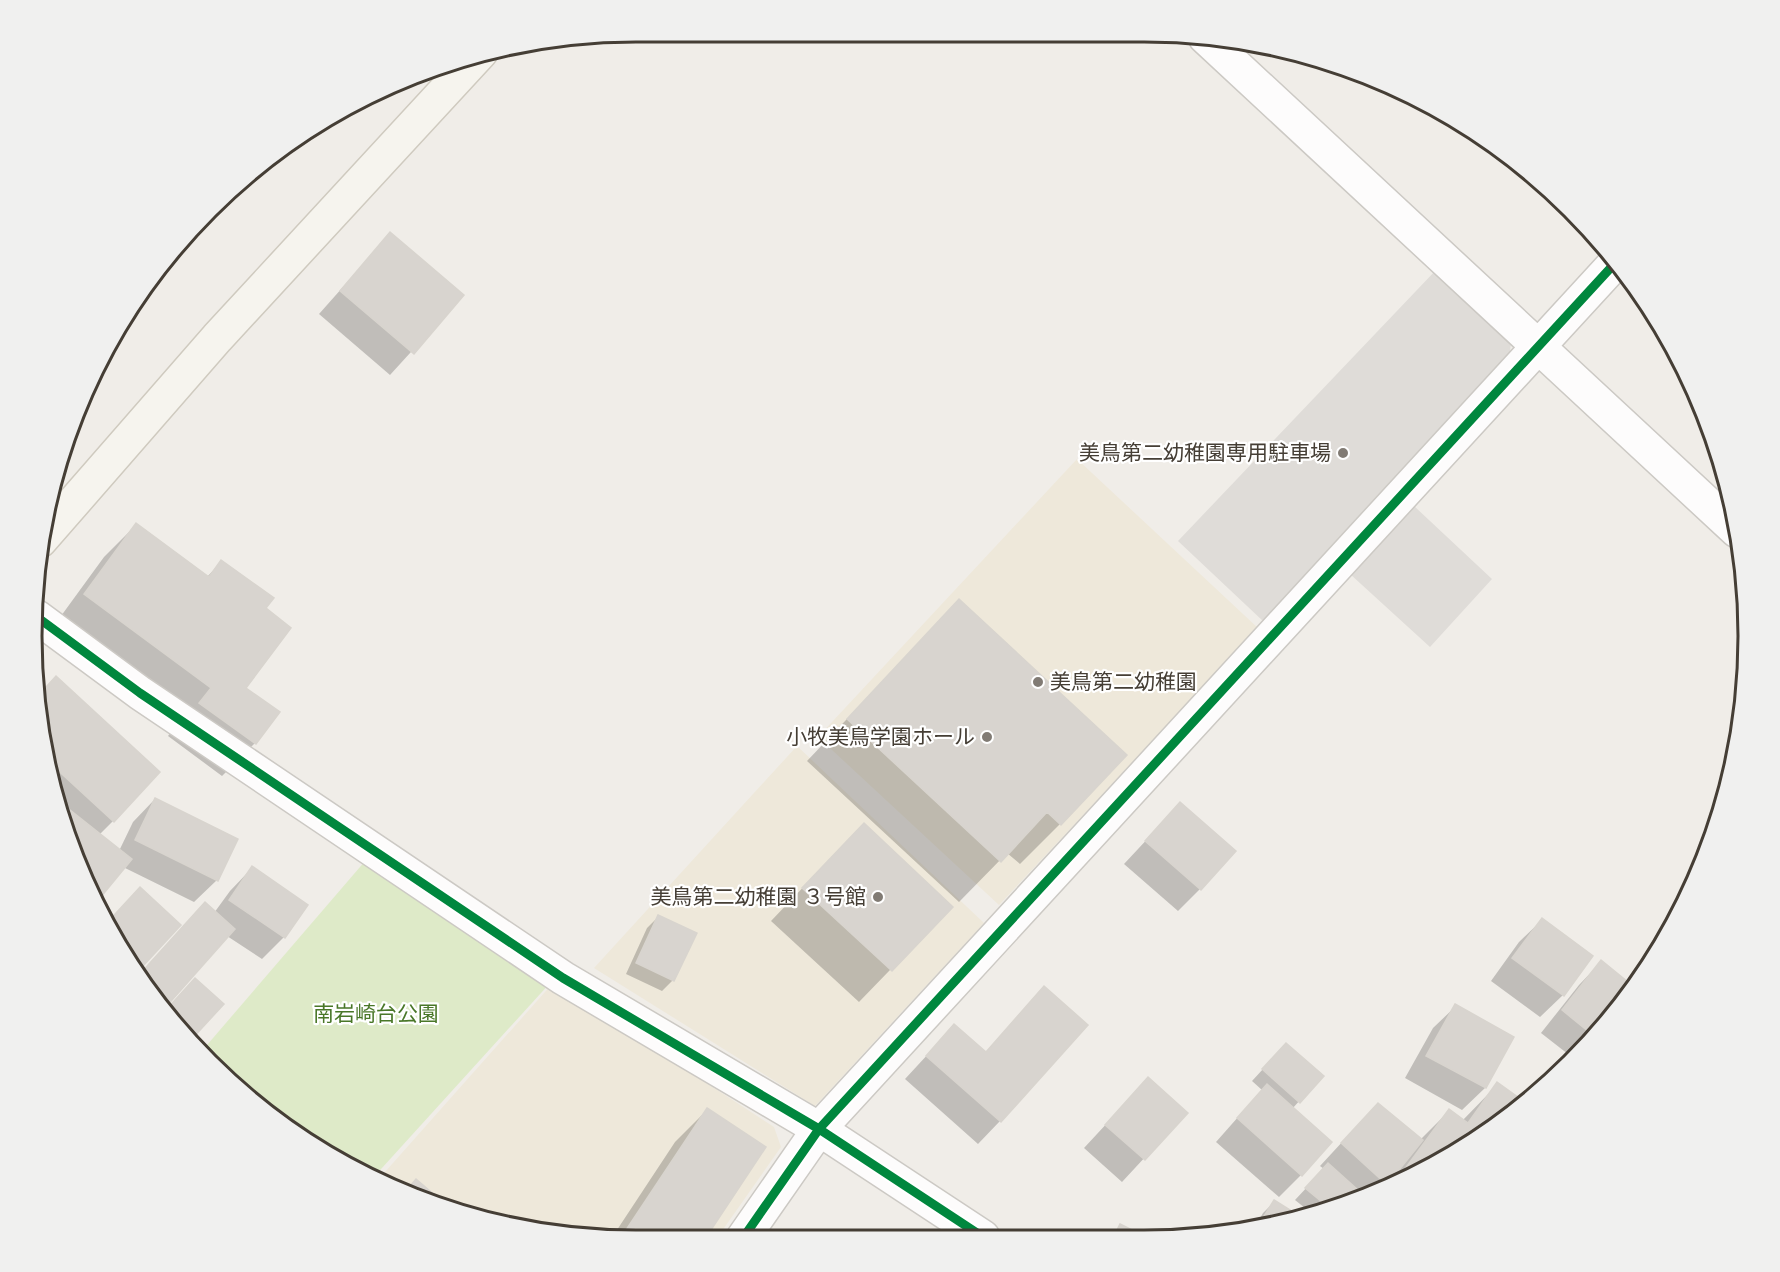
<svg xmlns="http://www.w3.org/2000/svg" width="1780" height="1272" viewBox="0 0 1780 1272" font-family="'Fira Sans','Noto Sans JP',sans-serif">
<rect width="100%" height="100%" fill="#f0ede8"/>
<!-- education -->
<path fill="#eee8da" d="M 1077,459 L 1258,628 L 999,905 L 818,737 Z
M 797,746 L 984,923 L 815,1106 L 594,968 Z
M 553,983 L 774,1127 L 781,1147 L 717,1238 L 597,1239 L 480,1220 L 377,1181 Z"/>
<!-- green -->
<path fill="#deeac8" d="M 366,860 L 551,982 L 372,1179 L 268,1115 L 201,1052 Z"/>
<!-- parking -->
<path fill="#dfdcd8" d="M 1436,270 L 1511,341 L 1509,365 L 1264,622 L 1178,541 Z
M 1414,506 L 1492,579 L 1430,647 L 1350,574 Z"/>
<!-- shadow -->
<path fill="#0003" d="M 390,234 L 462,296 L 390,375 L 319,314 Z
M 136,525 L 207,577 L 221,562 L 264,609 L 244,688 L 278,713 L 255,743 L 222,776 L 168,736 L 179,721 L 53,627 L 104,557 Z
M 959,601 L 1060,824 L 1020,864 L 1007,853 L 959,902 L 807,761 Z
M 56,678 L 113,821 L 99,835 L 119,851 L 133,822 L 155,799 L 217,880 L 194,902 L 123,867 L 95,902 L 78,868 L 37,715 L 37,698 Z
M 1180,804 L 1200,889 L 1178,911 L 1124,864 Z
M 832,857 L 951,907 L 859,1002 L 771,921 Z
M 252,868 L 284,937 L 262,959 L 227,936 L 162,1008 L 139,975 L 205,904 L 214,913 L 230,891 Z
M 118,912 L 179,925 L 136,971 L 106,924 Z
M 658,917 L 673,980 L 662,991 L 626,974 L 647,928 Z
M 1542,920 L 1563,995 L 1540,1017 L 1491,981 L 1519,942 Z
M 1601,962 L 1634,988 L 1623,1004 L 1573,1058 L 1541,1033 L 1579,985 Z
M 1044,988 L 1000,1121 L 978,1144 L 905,1079 L 954,1026 L 985,1053 Z
M 185,991 L 188,1041 L 165,1012 Z
M 1456,1006 L 1512,1038 L 1485,1088 L 1462,1110 L 1405,1078 L 1433,1028 Z
M 1275,1056 L 1322,1076 L 1292,1109 L 1301,1175 L 1279,1197 L 1216,1142 L 1262,1090 L 1252,1081 Z
M 1148,1079 L 1186,1113 L 1122,1182 L 1084,1148 Z
M 1498,1084 L 1525,1104 L 1480,1139 L 1376,1194 L 1356,1200 L 1351,1195 L 1345,1203 L 1310,1212 L 1295,1200 L 1324,1169 L 1320,1166 L 1356,1127 L 1420,1140 L 1449,1111 L 1462,1121 Z
M 707,1110 L 703,1239 L 611,1239 L 675,1142 Z
M 1274,1202 L 1296,1216 L 1255,1227 L 1263,1213 Z"/>
<!-- building -->
<path fill="#d8d4cf" stroke="#d8d4ce" stroke-width="1.5" d="M 390,232 L 464,295 L 414,354 L 340,291 Z
M 136,523 L 209,577 L 221,560 L 274,598 L 266,608 L 291,628 L 246,688 L 280,712 L 256,744 L 199,703 L 211,688 L 84,594 Z
M 959,599 L 1127,755 L 1061,825 L 1047,812 L 1001,862 L 847,719 Z
M 56,676 L 160,772 L 114,822 L 49,762 L 37,715 L 37,697 Z
M 155,798 L 238,839 L 218,881 L 135,840 Z
M 60,802 L 132,859 L 95,904 L 78,868 Z
M 1180,802 L 1236,851 L 1201,890 L 1145,841 Z
M 864,823 L 953,907 L 892,971 L 802,888 Z
M 252,866 L 308,905 L 285,938 L 229,900 Z
M 140,887 L 181,925 L 143,966 L 113,938 L 106,924 Z
M 205,902 L 235,929 L 164,1009 L 139,975 Z
M 658,915 L 697,933 L 674,981 L 636,963 Z
M 1542,918 L 1593,956 L 1564,996 L 1512,958 Z
M 1601,960 L 1634,987 L 1623,1004 L 1594,1036 L 1562,1010 Z
M 195,978 L 224,1004 L 189,1042 L 165,1011 Z
M 1044,986 L 1088,1025 L 1001,1122 L 926,1056 L 954,1024 L 986,1052 Z
M 1455,1004 L 1514,1037 L 1486,1088 L 1426,1056 Z
M 1286,1043 L 1324,1076 L 1300,1103 L 1262,1069 Z
M 1148,1077 L 1188,1113 L 1145,1160 L 1105,1125 Z
M 1497,1082 L 1526,1103 L 1480,1139 L 1393,1185 L 1449,1109 L 1468,1123 Z
M 1267,1084 L 1332,1142 L 1302,1176 L 1237,1118 Z
M 1378,1103 L 1423,1140 L 1387,1185 L 1341,1143 Z
M 707,1108 L 766,1147 L 705,1239 L 620,1239 Z
M 1328,1163 L 1358,1190 L 1347,1202 L 1328,1207 L 1305,1188 Z
M 416,1179 L 451,1209 L 405,1192 Z
M 1274,1200 L 1298,1215 L 1258,1226 Z
M 1120,1224 L 1144,1236 L 1114,1236 Z"/>
<g fill="none" stroke-linecap="round" stroke-linejoin="round">
<!-- street casing -->
<g stroke="#ccc9c4" stroke-width="36">
<path id="street" d="M 1205,37 L 1737,531
M 37,617 L 140,693 L 563,978 L 819,1129 L 983,1237
M 743,1238 L 819,1129 L 1616,262"/>
</g>
<!-- secondary casing -->
<g stroke="#cfcabf" stroke-width="36">
<path id="secondary" d="M 40,541 L 217,338 L 481,52"/>
</g>
<!-- street -->
<use href="#street" stroke="#fdfcfc" stroke-width="33"/>
<!-- secondary -->
<use href="#secondary" stroke="#f6f4ee" stroke-width="33"/>
<!-- cycleway casing -->
<g stroke="#fff" stroke-width="13">
<path id="cycleway" d="M 37,617 L 140,693 L 563,978 L 819,1129 L 983,1237
M 743,1238 L 819,1129 L 1616,262"/>
</g>
<!-- cycleway -->
<use href="#cycleway" stroke="#00873e" stroke-width="9"/>
</g>
<!-- markers -->
<g fill="#817b74" stroke="#fff" stroke-width="2">
<circle cx="1343" cy="453" r="6"/>
<circle cx="1038" cy="682" r="6"/>
<circle cx="987" cy="737" r="6"/>
<circle cx="878" cy="897" r="6"/>
</g>
<g text-anchor="middle" stroke-width="4.5" stroke-linejoin="round" paint-order="stroke">
<!-- poi labels -->
<g font-size="21" fill="#453e35" stroke="#fff" text-anchor="end">
<text x="1331" y="460">美鳥第二幼稚園専用駐車場</text>
<text x="1050" y="689" text-anchor="start">美鳥第二幼稚園</text>
<text x="975" y="744">小牧美鳥学園ホール</text>
<text x="866" y="904">美鳥第二幼稚園 ３号館</text>
</g>
<!-- park labels -->
<g font-size="21" fill="#497728" stroke="#fff">
<text x="376" y="1021">南岩崎台公園</text>
</g>
</g>
<!-- crop -->
<path d="M0 0H1780V1272H0ZM636 42H1144A594 594 0 0 1 1738 636V636A594 594 0 0 1 1144 1230H636A594 594 0 0 1 42 636V636A594 594 0 0 1 636 42Z" fill="#f0f0ef" fill-rule="evenodd"/>
<path fill="none" stroke="#453e35" stroke-width="3" d="M636 42H1144A594 594 0 0 1 1738 636V636A594 594 0 0 1 1144 1230H636A594 594 0 0 1 42 636V636A594 594 0 0 1 636 42Z"/>
</svg>
